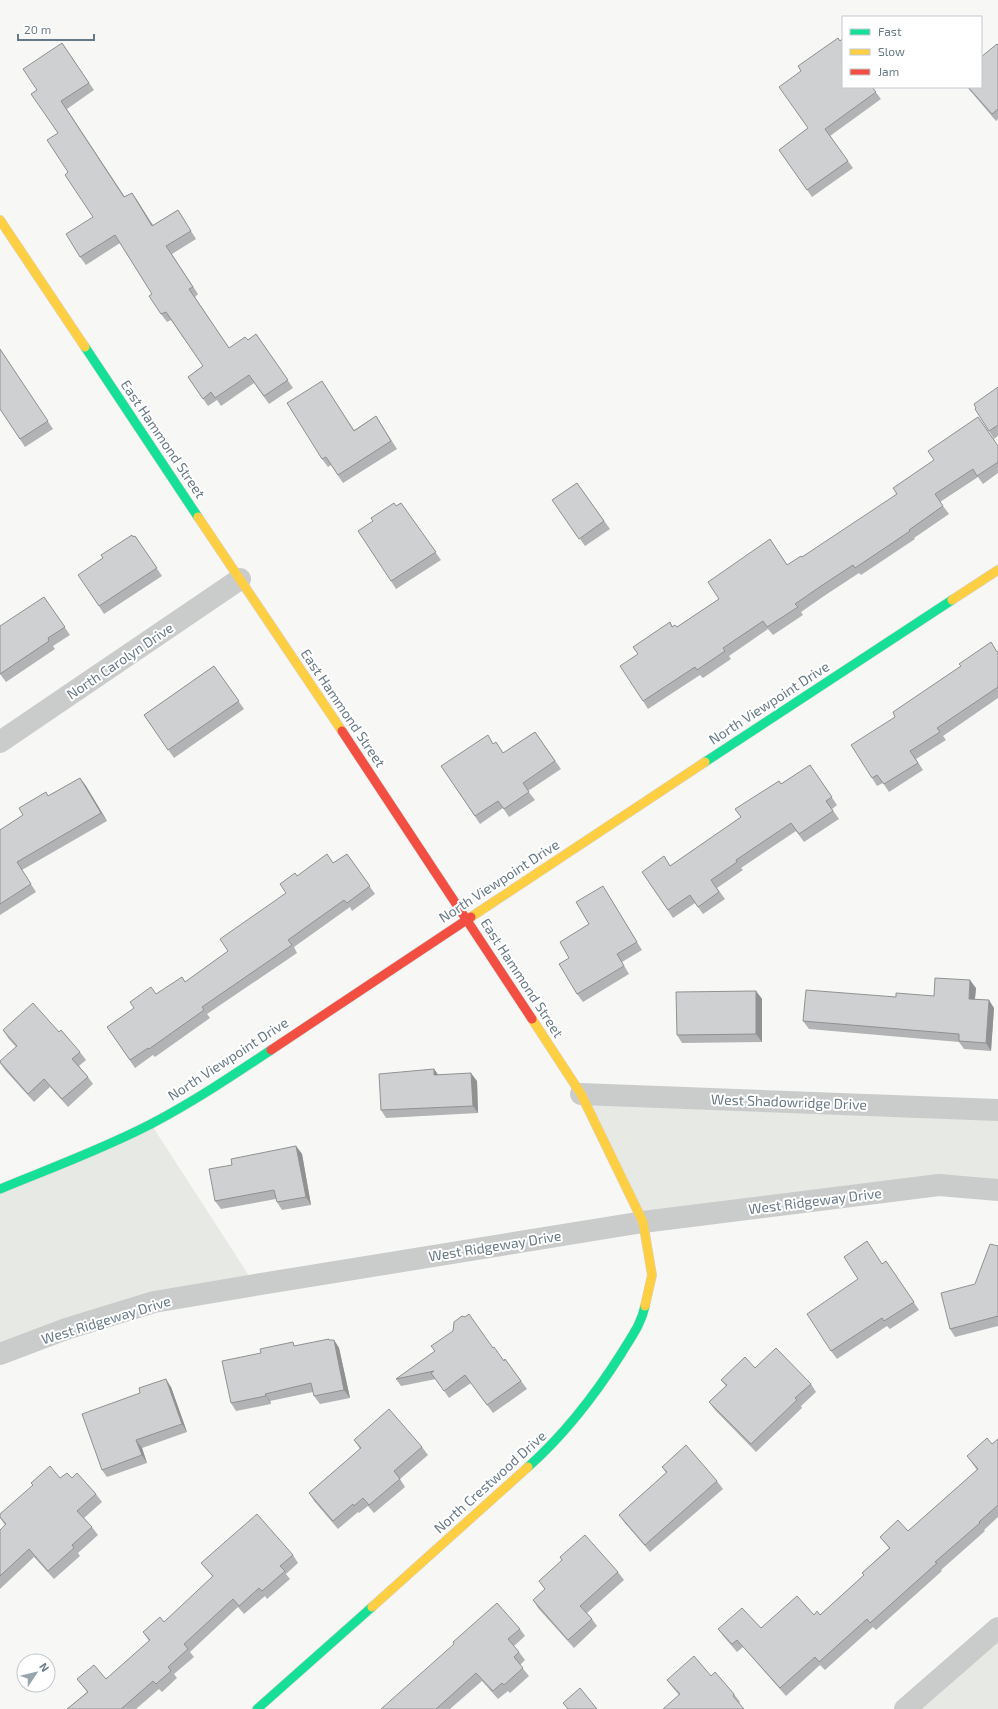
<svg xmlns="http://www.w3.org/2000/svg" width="998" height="1709" viewBox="0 0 998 1709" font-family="'Exo 2',sans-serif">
<rect width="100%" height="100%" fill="#f7f7f6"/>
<!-- green -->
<path fill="#e6e9e4" d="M 581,1094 L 998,1110 L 998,1190 L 643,1222 Z
M 151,1124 L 255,1285 L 0,1354 L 0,1189 Z
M 998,1628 L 998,1709 L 905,1709 Z"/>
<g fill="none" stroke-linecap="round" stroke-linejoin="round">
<!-- fast casing -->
<g stroke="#d3d4d4" stroke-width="10">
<path id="fast" d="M 85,347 L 198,517
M 705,762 L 952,600
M 0,1189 C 51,1168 103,1149 151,1124 C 193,1102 232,1076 271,1050
M 528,1467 C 565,1434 595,1395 621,1354 C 631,1337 641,1325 645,1306
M 257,1709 L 372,1607"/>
</g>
<!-- slow casing -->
<g stroke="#d3d4d4" stroke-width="10">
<path id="slow" d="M 0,220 L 85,347
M 198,517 L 342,731
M 952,600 L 998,570
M 471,917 L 705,762
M 532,1019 L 581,1094 L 643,1222 L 652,1275 L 645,1306
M 372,1607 L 528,1467"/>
</g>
<!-- jam casing -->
<g stroke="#d3d4d4" stroke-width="10">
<path id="jam" d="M 342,731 L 532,1019
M 271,1050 L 471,917"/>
</g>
<!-- street -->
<path stroke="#cacccc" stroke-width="22" d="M 0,742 L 240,579
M 581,1094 L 998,1110
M 0,1354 L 66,1329 L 154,1302 L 255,1285 L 643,1222 L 939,1185 L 998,1190
M 905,1709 L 998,1628"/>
<!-- fast -->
<use href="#fast" stroke="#16e098" stroke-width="9"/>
<!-- slow -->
<use href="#slow" stroke="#ffcf43" stroke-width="9"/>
<!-- jam -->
<use href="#jam" stroke="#f24e42" stroke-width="9"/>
</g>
<!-- wall -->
<path fill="#b1b3b4" d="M 62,43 L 94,90 L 67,109 L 125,197 L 132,193 L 153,225 L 178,210 L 196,239 L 172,254 L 198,294 L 195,297 L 229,348 L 248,340 L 256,334 L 293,388 L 269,404 L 254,383 L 221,406 L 217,400 L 208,406 L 188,377 L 203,366 L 171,320 L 167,322 L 161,314 L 152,294 L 120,243 L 86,265 L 80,257 L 93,217 L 68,172 L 58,133 L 37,90 Z
M 998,45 L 998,119 L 996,121 L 967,87 L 981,87 Z
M 843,87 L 872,87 L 881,99 L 830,136 L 853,168 L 812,197 L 779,150 L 808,128 Z
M 0,349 L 53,429 L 25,447 L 0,409 Z
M 998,387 L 998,436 L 994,439 L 989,431 Z
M 327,389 L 354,430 L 376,416 L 397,449 L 343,483 L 331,465 L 328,467 L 322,459 Z
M 998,446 L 998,473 L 983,484 L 978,477 L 940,502 L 949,514 L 914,538 L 915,539 L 861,575 L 859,573 L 827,594 L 801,612 L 803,615 L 773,635 L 768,629 L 729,656 L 731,659 L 703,678 L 700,675 L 648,709 L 643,701 L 638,654 L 670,622 L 673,627 L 675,625 L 677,627 L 719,599 L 770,539 L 787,565 Z
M 577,483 L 610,529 L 585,546 L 552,500 Z
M 401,503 L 441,560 L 396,589 L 391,581 L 397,506 Z
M 135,536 L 162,576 L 104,614 L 99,606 L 103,558 Z
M 44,597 L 70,635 L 53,646 L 55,649 L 6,682 L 0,674 Z
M 998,651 L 998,698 L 943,736 L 946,740 L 916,759 L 923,770 L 889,792 L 883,783 L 877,786 L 872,778 Z
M 214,666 L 244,709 L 174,758 L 144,715 Z
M 535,732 L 561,769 L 528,791 L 535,800 L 509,817 L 503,808 L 480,824 L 441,766 L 493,744 L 503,753 Z
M 810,765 L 837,805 L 832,809 L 839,819 L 804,842 L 796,831 L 741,868 L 743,870 L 717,888 L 725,899 L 703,914 L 695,903 L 673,918 L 642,872 L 671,866 L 741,817 L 781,784 Z
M 80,778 L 86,786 L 107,821 L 22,870 L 36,892 L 0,915 L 0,830 L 23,815 L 48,796 Z
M 347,854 L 375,894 L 352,911 L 350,907 L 294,947 L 297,953 L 207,1014 L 210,1018 L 155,1057 L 153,1055 L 135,1068 L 107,1027 L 156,994 L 185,982 L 228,951 L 286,893 L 297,876 L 333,863 Z
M 608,894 L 642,950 L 622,962 L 629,974 L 583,1002 L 577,994 L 569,958 L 589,924 Z
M 976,988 L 975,999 L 994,1008 L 991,1051 L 964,1049 L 959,1042 L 809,1029 L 803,1021 L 896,997 L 934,996 Z
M 756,991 L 762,999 L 762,1042 L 682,1043 L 677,1035 Z
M 3,1030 L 59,1032 L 80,1052 L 86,1060 L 79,1066 L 88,1077 L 93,1084 L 68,1107 L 50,1087 L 34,1102 L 5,1070 L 0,1063 L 16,1047 L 8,1038 Z
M 434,1069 L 438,1075 L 477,1081 L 478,1113 L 386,1118 L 381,1110 Z
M 296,1146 L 302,1154 L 311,1205 L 282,1210 L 277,1202 L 276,1199 L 221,1209 L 215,1201 L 232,1165 Z
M 998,1246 L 998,1326 L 955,1337 L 950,1329 Z
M 886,1261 L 919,1310 L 890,1329 L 887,1326 L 837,1359 L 831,1351 L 882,1264 Z
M 453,1331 L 493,1348 L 504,1361 L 505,1359 L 527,1389 L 493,1413 L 471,1383 L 449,1398 L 436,1379 L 401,1386 L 396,1379 L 435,1351 Z
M 334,1340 L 339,1348 L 350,1398 L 320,1404 L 314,1396 L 313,1392 L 270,1401 L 271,1404 L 236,1411 L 231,1403 L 295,1346 Z
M 755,1368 L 811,1384 L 816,1392 L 801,1406 L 802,1408 L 756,1452 L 715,1410 L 709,1402 L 726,1386 L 721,1380 Z
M 171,1387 L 187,1432 L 142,1448 L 147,1463 L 107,1477 L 102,1470 Z
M 998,1439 L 998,1517 L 984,1530 L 985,1531 L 941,1570 L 942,1571 L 876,1630 L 873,1627 L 825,1670 L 820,1665 L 786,1696 L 743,1647 L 737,1652 L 724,1637 L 718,1629 L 761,1628 L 814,1615 L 820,1615 L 864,1575 L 862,1573 L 889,1548 L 880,1537 L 908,1531 L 977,1470 L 967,1456 L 992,1444 Z
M 354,1440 L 422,1447 L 428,1455 L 400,1479 L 405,1487 L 374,1513 L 368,1506 L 359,1513 L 358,1512 L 338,1529 L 314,1501 L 309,1493 L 360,1449 Z
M 662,1467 L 717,1481 L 723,1489 L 650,1552 L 624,1522 L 619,1515 L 666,1473 Z
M 60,1478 L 72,1478 L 96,1494 L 102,1502 L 84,1518 L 92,1527 L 98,1535 L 78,1553 L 80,1556 L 54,1579 L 34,1557 L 0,1589 L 0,1530 L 5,1525 L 0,1518 L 0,1514 Z
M 293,1555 L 298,1563 L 286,1574 L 290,1579 L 267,1599 L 265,1596 L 244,1614 L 238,1607 L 190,1652 L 194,1657 L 174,1674 L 177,1678 L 162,1692 L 159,1689 L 136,1709 L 67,1709 L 87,1692 L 77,1679 L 106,1679 L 149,1641 L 143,1632 L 164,1622 L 213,1577 L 201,1563 Z
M 560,1557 L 618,1572 L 624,1580 L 587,1613 L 592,1619 L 597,1626 L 574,1648 L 538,1608 L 533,1600 L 545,1589 L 539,1581 L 562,1560 Z
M 520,1629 L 525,1636 L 514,1646 L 519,1652 L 525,1660 L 520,1665 L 529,1676 L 510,1693 L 508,1691 L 498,1699 L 482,1681 L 450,1709 L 381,1709 Z
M 711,1676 L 734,1694 L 740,1702 L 739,1703 L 679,1695 L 673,1688 L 667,1680 Z"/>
<!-- shaded-wall -->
<path fill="#909292" d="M 132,193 L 137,200 L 158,234 L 152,226 Z
M 80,778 L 86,786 L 107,821 L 101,813 Z
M 970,980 L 976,988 L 974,1007 L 969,999 Z
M 756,991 L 762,999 L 762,1042 L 756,1034 Z
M 989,1000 L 994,1008 L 991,1051 L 986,1043 Z
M 434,1069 L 440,1077 L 434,1075 Z
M 471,1073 L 477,1081 L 478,1113 L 473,1106 Z
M 296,1146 L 302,1154 L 311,1205 L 306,1197 Z
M 334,1340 L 339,1348 L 350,1398 L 344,1390 Z
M 166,1379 L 171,1387 L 187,1432 L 182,1424 Z
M 265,1394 L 270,1401 L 271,1404 L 266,1396 Z
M 136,1440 L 142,1448 L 147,1463 L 142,1455 Z"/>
<!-- building -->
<path fill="#ced0d1" stroke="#909292" d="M 838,38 L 840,41 L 843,38 L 843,87 L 872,87 L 876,92 L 825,129 L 848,161 L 807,190 L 779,150 L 808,128 L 779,87 L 801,71 L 798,66 Z
M 62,43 L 89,83 L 61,101 L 124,197 L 132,193 L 152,226 L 178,210 L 191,231 L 166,246 L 193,287 L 189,289 L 229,348 L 245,337 L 248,340 L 256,334 L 288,380 L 264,396 L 249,375 L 215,398 L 211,392 L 203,399 L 188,377 L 203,366 L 166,312 L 161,314 L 149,296 L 152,294 L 115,235 L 80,257 L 66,234 L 93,217 L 65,175 L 68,172 L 47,140 L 58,133 L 31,94 L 37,90 L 23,69 Z
M 997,44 L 998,45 L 998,109 L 992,114 L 968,87 L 981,87 L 981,57 Z
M 0,349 L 48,421 L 20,439 L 0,409 Z
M 322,381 L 354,431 L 376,416 L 391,441 L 338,475 L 326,457 L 322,459 L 287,403 Z
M 998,387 L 998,425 L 989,431 L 975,409 L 976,408 L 974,404 Z
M 978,417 L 998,446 L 998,462 L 977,476 L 973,469 L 935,494 L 943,506 L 909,530 L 910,531 L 855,568 L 853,565 L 821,586 L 795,604 L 798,607 L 767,627 L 763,621 L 723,648 L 725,651 L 697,670 L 695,667 L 643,701 L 620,666 L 638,654 L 633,647 L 670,622 L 672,627 L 675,625 L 677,627 L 719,599 L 708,582 L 770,539 L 787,565 L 801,556 L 802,557 L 897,494 L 893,488 L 934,460 L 928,451 Z
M 577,483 L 604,521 L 579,539 L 552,500 Z
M 394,503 L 396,506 L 401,503 L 436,552 L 391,581 L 358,531 L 373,521 L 371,518 Z
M 132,535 L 133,537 L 135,536 L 157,568 L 99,606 L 78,575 L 103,558 L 101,555 Z
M 44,597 L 65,627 L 48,638 L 49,641 L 0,674 L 0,626 Z
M 991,642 L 997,652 L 998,651 L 998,687 L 937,728 L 940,732 L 910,751 L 918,763 L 884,784 L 877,775 L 872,778 L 851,745 L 895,717 L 893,712 L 961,666 L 959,664 Z
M 214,666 L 239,701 L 168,750 L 144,715 Z
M 535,732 L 555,761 L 523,783 L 529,792 L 504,809 L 498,801 L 475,816 L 441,766 L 488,735 L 493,744 L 496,742 L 503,753 Z
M 810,765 L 832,797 L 826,801 L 833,811 L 799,834 L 791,823 L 736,860 L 737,862 L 711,880 L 719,892 L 698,907 L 690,895 L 668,910 L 642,872 L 664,856 L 670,866 L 741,817 L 735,809 L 779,781 L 781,784 Z
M 80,778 L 101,813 L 17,862 L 31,884 L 0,904 L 0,830 L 23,815 L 19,808 L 46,792 L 48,796 Z
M 327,854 L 333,863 L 347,854 L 370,886 L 347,903 L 344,900 L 288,940 L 292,945 L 202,1007 L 204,1010 L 149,1049 L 148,1048 L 130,1060 L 107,1027 L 134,1008 L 130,1002 L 151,987 L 156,994 L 182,977 L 185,982 L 228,951 L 220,939 L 286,893 L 280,884 L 295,873 L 297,876 Z
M 603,886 L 637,942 L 617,954 L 624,966 L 577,994 L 559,964 L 569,958 L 560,942 L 589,924 L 576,902 Z
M 935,978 L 970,980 L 969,999 L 989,1000 L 986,1043 L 959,1041 L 959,1034 L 803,1021 L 806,990 L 896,997 L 896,993 L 934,996 Z
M 756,991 L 756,1034 L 677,1035 L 676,992 Z
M 33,1003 L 59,1032 L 61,1030 L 80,1052 L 72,1059 L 88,1077 L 62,1099 L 44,1079 L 28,1094 L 0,1062 L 0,1061 L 17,1046 L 3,1030 Z
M 434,1069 L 434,1075 L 471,1073 L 473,1106 L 381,1110 L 379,1074 Z
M 296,1146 L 306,1197 L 277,1202 L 274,1190 L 215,1201 L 209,1169 L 232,1165 L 231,1159 Z
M 867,1241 L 882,1264 L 886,1261 L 914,1302 L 884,1321 L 882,1318 L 831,1351 L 807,1314 L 858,1279 L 844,1257 Z
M 990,1244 L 998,1246 L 998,1316 L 950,1329 L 941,1293 L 975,1284 Z
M 469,1314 L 493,1348 L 494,1347 L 504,1361 L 505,1359 L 521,1381 L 487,1405 L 465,1375 L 444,1391 L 431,1373 L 434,1371 L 396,1379 L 435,1351 L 431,1346 L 453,1331 L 454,1322 L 462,1316 L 465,1317 Z
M 329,1339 L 329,1340 L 334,1340 L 344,1390 L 314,1396 L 311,1383 L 265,1394 L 266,1396 L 231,1403 L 222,1361 L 261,1353 L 260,1349 L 293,1342 L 294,1346 Z
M 776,1348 L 811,1384 L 795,1398 L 797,1400 L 751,1444 L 709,1402 L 727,1385 L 721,1380 L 745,1357 L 755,1368 Z
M 166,1379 L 182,1424 L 136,1440 L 142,1455 L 102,1470 L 82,1414 L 140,1393 L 139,1388 Z
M 389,1409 L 422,1447 L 394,1471 L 400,1479 L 369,1505 L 363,1498 L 354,1506 L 353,1504 L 333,1521 L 309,1493 L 361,1448 L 354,1440 Z
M 987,1438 L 992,1444 L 998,1439 L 998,1505 L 979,1522 L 980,1523 L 935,1562 L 937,1563 L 870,1623 L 867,1619 L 819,1662 L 815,1657 L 780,1688 L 737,1640 L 732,1644 L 718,1629 L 742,1608 L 761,1628 L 797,1596 L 814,1615 L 817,1611 L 820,1615 L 864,1575 L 862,1573 L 890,1548 L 880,1537 L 898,1520 L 908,1531 L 978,1469 L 967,1456 Z
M 686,1445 L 717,1481 L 645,1545 L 619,1515 L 667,1472 L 662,1467 Z
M 50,1466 L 60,1478 L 67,1473 L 72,1478 L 77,1473 L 96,1494 L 77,1511 L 92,1527 L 72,1545 L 74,1548 L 48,1571 L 29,1549 L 0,1576 L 0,1530 L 6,1524 L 0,1517 L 0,1514 L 33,1485 L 31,1483 Z
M 257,1514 L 293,1555 L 280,1566 L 285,1571 L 262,1591 L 259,1588 L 239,1606 L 233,1599 L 184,1644 L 188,1649 L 168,1667 L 171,1671 L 156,1684 L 153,1681 L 121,1709 L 67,1709 L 88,1692 L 77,1679 L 94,1665 L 106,1679 L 150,1640 L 143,1632 L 160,1617 L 164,1622 L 213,1576 L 201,1563 Z
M 585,1535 L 618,1572 L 580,1606 L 592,1619 L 568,1640 L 533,1600 L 545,1589 L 539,1581 L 562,1560 L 560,1557 Z
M 497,1603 L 520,1629 L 508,1639 L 519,1652 L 514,1657 L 523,1668 L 504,1685 L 502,1683 L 493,1691 L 476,1673 L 436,1709 L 381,1709 L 454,1644 L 453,1642 Z
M 694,1656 L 711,1676 L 715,1672 L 734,1694 L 733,1696 L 744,1709 L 663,1709 L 680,1694 L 667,1680 Z
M 580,1688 L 597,1709 L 568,1709 L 563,1703 Z"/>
<g text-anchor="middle" stroke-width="4" stroke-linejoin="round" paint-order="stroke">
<!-- street labels -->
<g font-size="14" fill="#677986" stroke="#fff">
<text transform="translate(163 439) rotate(56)" y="5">East Hammond Street</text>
<text transform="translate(120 661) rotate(-34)" y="5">North Carolyn Drive</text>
<text transform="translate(769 703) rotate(-33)" y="5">North Viewpoint Drive</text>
<text transform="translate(343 708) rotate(56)" y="5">East Hammond Street</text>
<text transform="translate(499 881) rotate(-33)" y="5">North Viewpoint Drive</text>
<text transform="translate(522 978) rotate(57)" y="5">East Hammond Street</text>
<text transform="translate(228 1059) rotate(-33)" y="5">North Viewpoint Drive</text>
<text transform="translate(789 1102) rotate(2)" y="5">West Shadowridge Drive</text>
<text transform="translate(815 1201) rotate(-7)" y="5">West Ridgeway Drive</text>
<text transform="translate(495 1246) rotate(-9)" y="5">West Ridgeway Drive</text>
<text transform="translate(106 1320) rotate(-17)" y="5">West Ridgeway Drive</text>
<text transform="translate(490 1482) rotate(-42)" y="5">North Crestwood Drive</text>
</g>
</g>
<!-- legend -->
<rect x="842" y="16" width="140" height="72" fill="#ffffff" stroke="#c2c9cf"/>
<rect x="850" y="29" width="20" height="6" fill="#16e098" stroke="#c2c9cf"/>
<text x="878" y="36" font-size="12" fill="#677986">Fast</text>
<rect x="850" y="49" width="20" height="6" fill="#ffcf43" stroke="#c2c9cf"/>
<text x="878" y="56" font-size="12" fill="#677986">Slow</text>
<rect x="850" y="69" width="20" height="6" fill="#f24e42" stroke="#c2c9cf"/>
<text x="878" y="76" font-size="12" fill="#677986">Jam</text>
<!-- north arrow -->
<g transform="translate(36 1673) rotate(55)"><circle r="19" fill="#ffffff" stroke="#c2c9cf"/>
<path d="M0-3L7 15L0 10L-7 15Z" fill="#99a5ad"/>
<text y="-6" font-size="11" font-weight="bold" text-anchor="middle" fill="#677986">N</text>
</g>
<!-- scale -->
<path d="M18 34v6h76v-6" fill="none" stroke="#677986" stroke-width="2"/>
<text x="24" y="34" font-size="12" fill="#677986" stroke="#ffffff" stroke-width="3" paint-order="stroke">20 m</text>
</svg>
